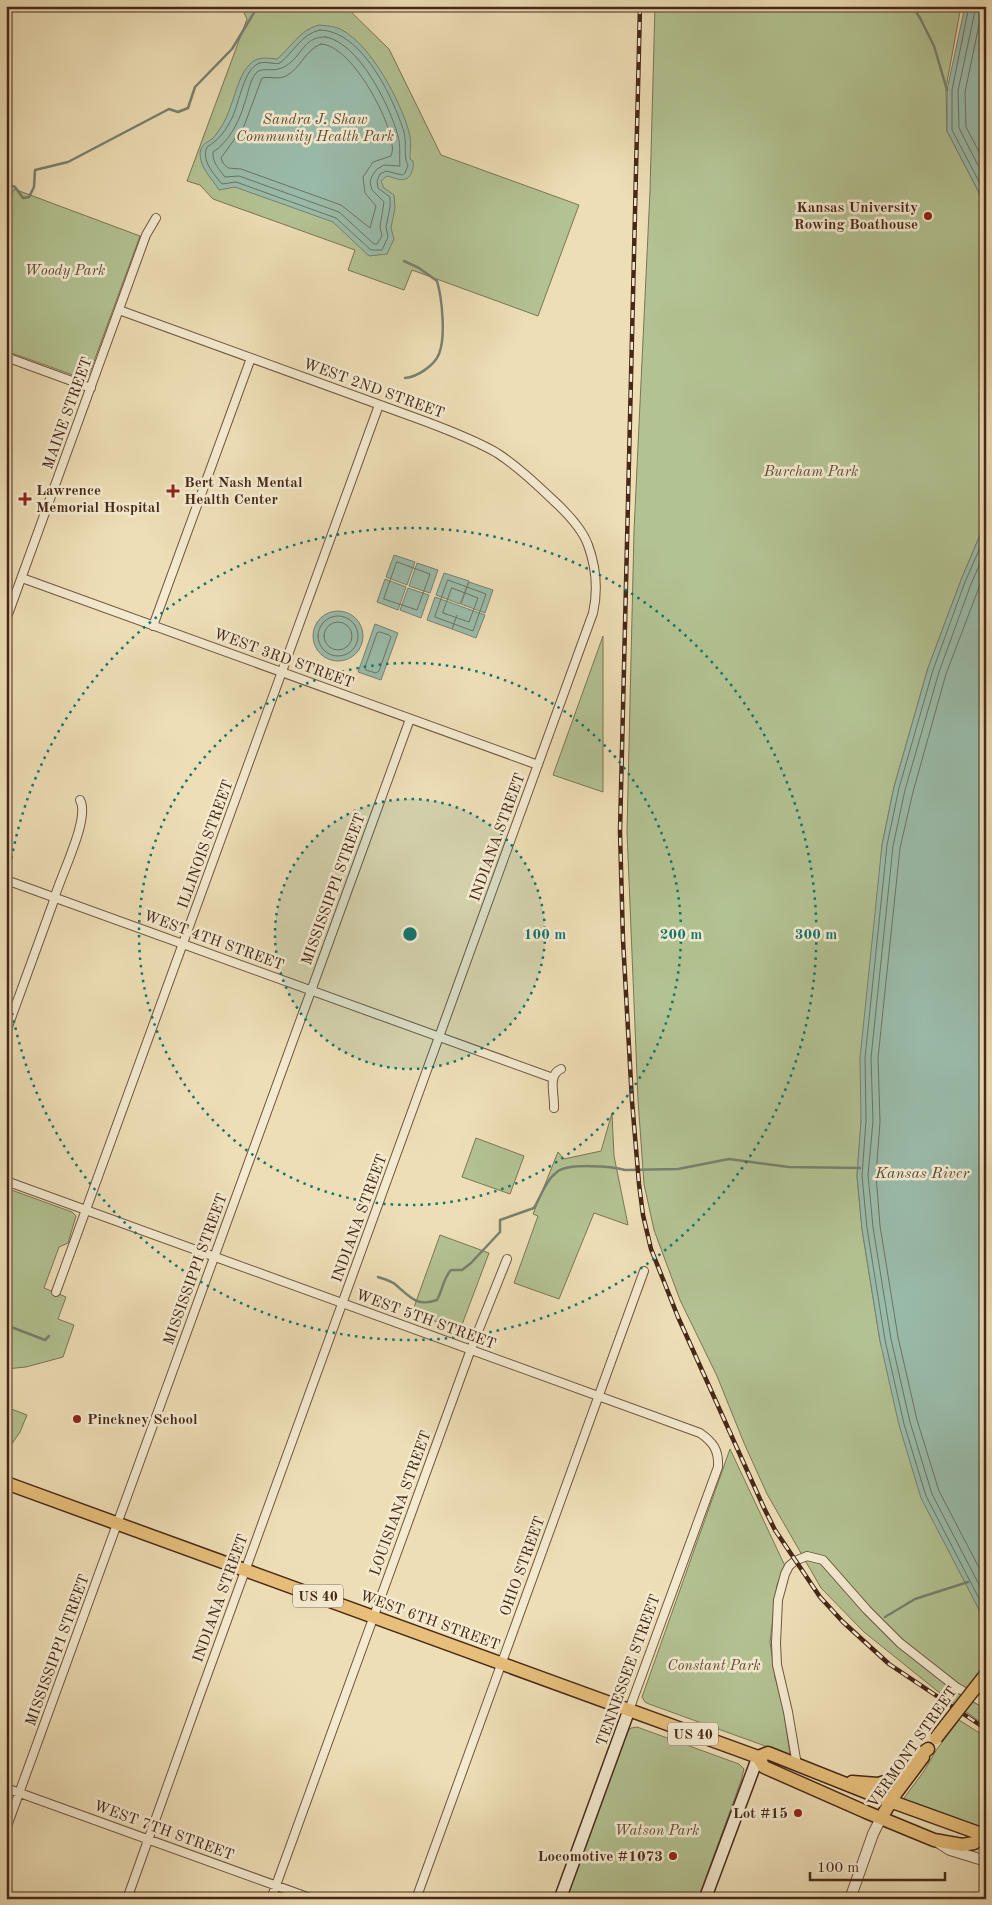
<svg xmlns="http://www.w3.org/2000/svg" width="992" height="1905" viewBox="0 0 992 1905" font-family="'Old Standard TT',serif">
<rect width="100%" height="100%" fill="#eedeb6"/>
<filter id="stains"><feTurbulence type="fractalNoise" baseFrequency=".004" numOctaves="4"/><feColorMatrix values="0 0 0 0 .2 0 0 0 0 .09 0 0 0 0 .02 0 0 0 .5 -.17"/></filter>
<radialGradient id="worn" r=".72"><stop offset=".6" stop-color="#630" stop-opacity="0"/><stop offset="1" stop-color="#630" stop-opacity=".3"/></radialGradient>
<!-- green -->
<path fill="#b3c292" stroke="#7c7555" d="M 259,6 L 345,6 L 389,49 L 441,155 L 579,205 L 538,316 L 412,270 L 404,290 L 348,270 L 355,250 L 213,199 L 200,185 L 187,181 L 247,19 L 244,13 Z
M 655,6 L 961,6 L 946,88 L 947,131 L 986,206 L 986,521 L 961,580 L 928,668 L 894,787 L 882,845 L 857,1176 L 862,1229 L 880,1341 L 959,1569 L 986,1623 L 986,1726 L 941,1694 L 864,1632 L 821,1588 L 767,1494 L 744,1443 L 717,1376 L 680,1300 L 654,1230 L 644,1184 L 638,1100 L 627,832 L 634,531 L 650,191 Z
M 14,189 L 140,236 L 89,375 L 84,379 L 6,351 L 6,209 Z
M 603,636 L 603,792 L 553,775 Z
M 612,1113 L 614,1156 L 628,1225 L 594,1213 L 559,1299 L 514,1283 L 538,1216 L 533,1214 L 558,1152 L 564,1159 L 601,1151 Z
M 476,1138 L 524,1156 L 510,1194 L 462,1177 Z
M 6,1188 L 72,1212 L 76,1216 L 68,1243 L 59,1247 L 44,1288 L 66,1297 L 58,1319 L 74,1325 L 63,1357 L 26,1367 L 6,1369 Z
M 440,1235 L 489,1253 L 460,1330 L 412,1313 Z
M 6,1407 L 27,1415 L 20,1432 L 9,1448 L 6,1447 Z
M 730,1449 L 785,1566 L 777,1585 L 770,1642 L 775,1677 L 783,1705 L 790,1755 L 649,1704 L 645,1702 L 642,1697 Z
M 959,1720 L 986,1737 L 986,1824 L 982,1828 L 907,1801 L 904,1798 L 924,1771 L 937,1749 Z
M 637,1727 L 739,1764 L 744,1769 L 741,1781 L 698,1899 L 566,1899 L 627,1732 L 631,1728 Z"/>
<!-- water -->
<path fill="#9abcab" stroke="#788170" d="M 965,6 L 986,6 L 986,206 L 947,131 L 947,90 Z
M 319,25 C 327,26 335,26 342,30 C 371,45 401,102 409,132 C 412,142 410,150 410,159 L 413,161 C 414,166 413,169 411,174 C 405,184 396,178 387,176 L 381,181 L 384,188 L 394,195 L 395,208 L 391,228 L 394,239 L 387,254 L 369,256 L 333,222 L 235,187 L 219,190 C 212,178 200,169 200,153 C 201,143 208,143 214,137 C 217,133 220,129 223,124 C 233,107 237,77 249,65 C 257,56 266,58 277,59 C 292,47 299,30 319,25 Z
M 986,521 L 986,1623 L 921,1498 L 899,1425 L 880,1341 L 862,1229 L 857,1176 L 861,1121 L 860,1058 L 882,845 L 894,787 L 928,668 L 961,580 Z
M 394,555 L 415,562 L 407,585 L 386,577 Z
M 417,563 L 438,570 L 430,593 L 409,586 Z
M 444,573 L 469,581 L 460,604 L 436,595 Z
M 385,579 L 406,587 L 398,610 L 377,602 Z
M 469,582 L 493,590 L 485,613 L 461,604 Z
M 408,588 L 429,595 L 421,618 L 400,610 Z
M 435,597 L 485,615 L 476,638 L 452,629 L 457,615 L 452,629 L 427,620 Z
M313 636a25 25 0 1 1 50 0a25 25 0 1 1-50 0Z
M 375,624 L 398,633 L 381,680 L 358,672 Z"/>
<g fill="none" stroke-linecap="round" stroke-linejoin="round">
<!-- shore -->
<path stroke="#707262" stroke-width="1" d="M 969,6 L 952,90 L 952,130 L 986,195
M 976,6 L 958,91 L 959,128 L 986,181
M 983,6 L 965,92 L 966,127 L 986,165
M 320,30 C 362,31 393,97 404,132 C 407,144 403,157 408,165 L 405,173 L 402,175 L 386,171 L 380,174 L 377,181 L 378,188 L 390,197 L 390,207 L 386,227 L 388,237 L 382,250 L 371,250 L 336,218 L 236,182 L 222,184 C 214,174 201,161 207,147 C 219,140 226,130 232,118 C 239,104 244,67 260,63 C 267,61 274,65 280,63 C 294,52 301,34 320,30 Z
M 326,37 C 359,43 390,106 398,136 C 401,146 399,156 400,166 L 384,165 L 377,169 L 372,176 L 370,182 L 372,190 L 384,202 L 380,227 L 382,236 L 377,244 L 374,244 L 339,212 L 239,176 L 225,177 C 219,169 212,162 213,152 C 228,143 239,122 244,105 C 248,95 249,82 256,73 C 264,65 276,76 291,62 C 303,52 306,36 326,37 Z
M 321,44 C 351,45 390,118 392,145 C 393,149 392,153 391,156 L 373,162 L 363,177 L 365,193 L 376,206 L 370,228 L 341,205 L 241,169 L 228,168 L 223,163 L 221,158 L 244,126 L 262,78 C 270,76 278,80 286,76 C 301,68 305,50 321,44 Z
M 986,534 L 965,582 L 933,670 L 899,788 L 887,845 L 865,1058 L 866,1121 L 862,1176 L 867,1228 L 885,1340 L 904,1424 L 926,1496 L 986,1612
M 986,550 L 971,584 L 939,672 L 905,790 L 893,846 L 871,1058 L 873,1121 L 868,1175 L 873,1227 L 891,1339 L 910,1422 L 932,1494 L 986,1598
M 397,562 L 430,574 L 417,610 L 384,599 Z
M 986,569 L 946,674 L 913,792 L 900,848 L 878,1058 L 880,1122 L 876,1175 L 880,1226 L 898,1337 L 917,1420 L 939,1491 L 986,1581
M 448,580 L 486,594 L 473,631 L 435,617 Z
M 452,588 L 478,598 L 469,622 L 443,613 Z
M318 636a20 20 0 1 1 40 0a20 20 0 1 1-40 0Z
M324 636a14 14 0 1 1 28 0a14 14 0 1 1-28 0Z
M 380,632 L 389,635 L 391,637 L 379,671 L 376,673 L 366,670 L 365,667 L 377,633 Z"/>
<!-- stream -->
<path stroke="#788170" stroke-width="2.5" d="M 912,6 L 920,18 L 934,46 L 947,90
M 6,186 L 9,185 L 15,187 L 23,198 L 29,197 L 34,187 L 35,170 L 68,162 L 169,109 L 178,112 L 188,108 L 195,87 L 232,49 L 258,6
M 404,261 L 419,268 L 437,281 C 442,298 446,337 439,354 C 434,366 417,377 405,378
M 378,1277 C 384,1279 392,1281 396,1285 C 411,1298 417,1307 437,1300 C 443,1289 443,1279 451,1270 L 462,1270 L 471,1263 L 500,1232 L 500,1220 L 534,1208 C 541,1196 546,1180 557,1172 C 567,1163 612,1166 625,1170 L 678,1169 L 729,1159 L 789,1167 L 860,1168
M 6,1325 L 45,1340 L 49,1336
M 885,1617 L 915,1599 L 968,1582"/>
<!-- minor casing -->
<g stroke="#705640" stroke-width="10">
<path id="minor" d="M 119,310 L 427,422 C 450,431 475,440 497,453 C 517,466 535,483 553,500 C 566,512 582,528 588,545 C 596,567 598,591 593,613 L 197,1703 L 127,1899
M 6,357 L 91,388
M 22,578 L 538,765
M 6,620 L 146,235 L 156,218
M 153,626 L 251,358
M 6,880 L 553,1078
M 6,1032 L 53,903 C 58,880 91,819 80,800
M 554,1108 C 555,1095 547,1075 561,1069
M 6,1181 L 700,1433 C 713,1442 719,1450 718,1467 L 629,1710
M 56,1292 L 379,405
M 797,1765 L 788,1712 L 777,1665 L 776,1643 L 778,1600 L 785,1574 L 789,1566 L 795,1561 L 807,1556 L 823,1560 L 867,1610 L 900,1643 L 956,1687 L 986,1704
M 6,1788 L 313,1899
M 6,1829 L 410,719
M 271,1899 L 471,1349 L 507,1259
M 416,1899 L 644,1271"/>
</g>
<!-- tertiary casing -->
<g stroke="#705640" stroke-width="12">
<path id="tertiary" d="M 939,1843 L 950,1850 L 986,1861
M 850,1899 L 873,1834 L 881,1818"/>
</g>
<!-- secondary casing -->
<g stroke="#462818" stroke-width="14">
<path id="secondary" d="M 560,1899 L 629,1710
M 705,1899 L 758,1757"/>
</g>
<!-- trunk casing -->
<g stroke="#462818" stroke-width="15">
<path id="trunk" d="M 6,1483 L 758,1757 L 764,1767 L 866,1812 L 934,1840 L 962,1845 L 974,1843 L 986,1834
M 758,1757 L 768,1753 L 876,1796 L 984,1835
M 852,1782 L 878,1784 L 888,1781 L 928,1749
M 881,1818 L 896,1793 L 923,1757"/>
</g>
<!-- minor -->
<use href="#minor" stroke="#f4ead0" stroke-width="8"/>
<!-- tertiary -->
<use href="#tertiary" stroke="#f4ead0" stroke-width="10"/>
<!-- secondary -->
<use href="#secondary" stroke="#f4ead0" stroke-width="11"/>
<!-- trunk -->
<use href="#trunk" stroke="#e7bf7b" stroke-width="12"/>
<!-- rail casing -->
<g stroke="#462818" stroke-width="4.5">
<path id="rail" d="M 640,6 L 620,832 L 623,940 L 632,1101 L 639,1184 L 643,1215 L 651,1249 L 678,1317 L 764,1508 L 775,1530 L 820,1597 L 843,1622 L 889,1664 L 986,1729"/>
</g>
<!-- rail -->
<use href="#rail" stroke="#f4ead0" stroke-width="2.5" stroke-dasharray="8" stroke-linecap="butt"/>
<!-- trunk-bridge casing -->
<g stroke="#462818" stroke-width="15" stroke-linecap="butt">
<path id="trunk-bridge" d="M 936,1738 L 986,1674"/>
</g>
<!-- trunk-bridge -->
<use href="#trunk-bridge" stroke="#e7bf7b" stroke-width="12"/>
</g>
<!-- distance rings -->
<circle cx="410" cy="934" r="135" fill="#0f766e" fill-opacity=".12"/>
<g fill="none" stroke="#0f766e" stroke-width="2.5" stroke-dasharray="2.5 5">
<circle cx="410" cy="934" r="135"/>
<circle cx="410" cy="934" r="271"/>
<path d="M7 888A406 406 0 1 1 7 980"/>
</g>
<!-- markers -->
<g fill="#8f2418" stroke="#f4ead0" stroke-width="2">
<circle cx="928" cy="216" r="5"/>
<path d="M170.5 483.5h5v5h5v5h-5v5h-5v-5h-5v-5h5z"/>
<path d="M22.5 491.5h5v5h5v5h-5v5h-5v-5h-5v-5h5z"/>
<circle cx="77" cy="1419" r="5"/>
<circle cx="798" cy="1813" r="5"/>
<circle cx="673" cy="1856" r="5"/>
</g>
<g text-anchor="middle" stroke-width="5" stroke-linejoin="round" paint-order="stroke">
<!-- shield labels -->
<g fill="#f4ead0" stroke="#7a624f" stroke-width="1">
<rect x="293" y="1584.5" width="50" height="23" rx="4"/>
<rect x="668" y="1722.5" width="50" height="23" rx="4"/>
</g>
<g font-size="14" font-weight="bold" fill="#462818">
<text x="318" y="1601">US 40</text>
<text x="693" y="1739">US 40</text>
</g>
<!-- park labels -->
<g font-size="15" font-style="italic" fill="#614e36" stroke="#f4ead0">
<text x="315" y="124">Sandra J. Shaw<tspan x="315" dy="17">Community Health Park</tspan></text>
<text x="65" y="275">Woody Park</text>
<text x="811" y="476">Burcham Park</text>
<text x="714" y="1670">Constant Park</text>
<text x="657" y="1835">Watson Park</text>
</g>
<!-- poi labels -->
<g font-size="15" font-weight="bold" fill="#462818" stroke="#f4ead0" text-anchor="end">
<text x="918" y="212">Kansas University<tspan x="918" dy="17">Rowing Boathouse</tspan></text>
<text x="184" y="487" text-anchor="start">Bert Nash Mental<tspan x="184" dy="17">Health Center</tspan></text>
<text x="36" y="495" text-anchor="start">Lawrence<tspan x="36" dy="17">Memorial Hospital</tspan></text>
<text x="87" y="1424" text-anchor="start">Pinckney School</text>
<text x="788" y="1818">Lot #15</text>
<text x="663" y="1861">Locomotive #1073</text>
</g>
<!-- street labels -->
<g font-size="15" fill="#462818" stroke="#f4ead0">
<text transform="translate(374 388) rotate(20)" y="5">WEST 2ND STREET</text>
<text transform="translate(67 413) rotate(-70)" y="5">MAINE STREET</text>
<text transform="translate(284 658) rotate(20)" y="5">WEST 3RD STREET</text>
<text transform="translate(497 837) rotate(-70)" y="5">INDIANA STREET</text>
<text transform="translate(205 844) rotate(-70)" y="5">ILLINOIS STREET</text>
<text transform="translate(333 889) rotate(-70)" y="5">MISSISSIPPI STREET</text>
<text transform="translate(214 940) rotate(20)" y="5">WEST 4TH STREET</text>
<text transform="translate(359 1218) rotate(-70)" y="5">INDIANA STREET</text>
<text transform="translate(195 1269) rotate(-70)" y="5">MISSISSIPPI STREET</text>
<text transform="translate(426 1319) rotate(20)" y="5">WEST 5TH STREET</text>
<text transform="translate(400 1503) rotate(-70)" y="5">LOUISIANA STREET</text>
<text transform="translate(522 1566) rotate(-70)" y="5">OHIO STREET</text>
<text transform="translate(220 1598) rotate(-70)" y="5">INDIANA STREET</text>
<text transform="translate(430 1620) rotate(20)" y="5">WEST 6TH STREET</text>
<text transform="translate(57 1650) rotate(-70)" y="5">MISSISSIPPI STREET</text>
<text transform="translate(628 1670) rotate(-70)" y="5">TENNESSEE STREET</text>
<text transform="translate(912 1747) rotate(-55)" y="5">VERMONT STREET</text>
<text transform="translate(164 1830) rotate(20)" y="5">WEST 7TH STREET</text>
</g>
<!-- water labels -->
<g font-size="16" font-style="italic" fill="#5b4d3d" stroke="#f4ead0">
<text x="922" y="1178">Kansas River</text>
</g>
</g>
<circle cx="410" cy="934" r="8" fill="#0f766e" stroke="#f4ead0" stroke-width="2.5"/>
<g font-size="15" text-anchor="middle" font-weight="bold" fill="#0f766e" stroke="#f4ead0" stroke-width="5" stroke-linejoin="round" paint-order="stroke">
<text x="545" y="939">100 m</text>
<text x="681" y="939">200 m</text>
<text x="816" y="939">300 m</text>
</g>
<!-- margin -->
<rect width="992" height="1905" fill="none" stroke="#eedeb6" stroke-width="25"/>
<rect x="8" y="8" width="977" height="1890" fill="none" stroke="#462818" stroke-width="2.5"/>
<rect x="12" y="12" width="967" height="1880" fill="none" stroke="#462818"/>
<!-- scale -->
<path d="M810 1872v8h135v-8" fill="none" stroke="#462818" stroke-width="2.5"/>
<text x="817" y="1872" font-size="15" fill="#462818" stroke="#f4ead0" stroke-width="4" paint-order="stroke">100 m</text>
<rect width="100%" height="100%" filter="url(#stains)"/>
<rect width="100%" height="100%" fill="url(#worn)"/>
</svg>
